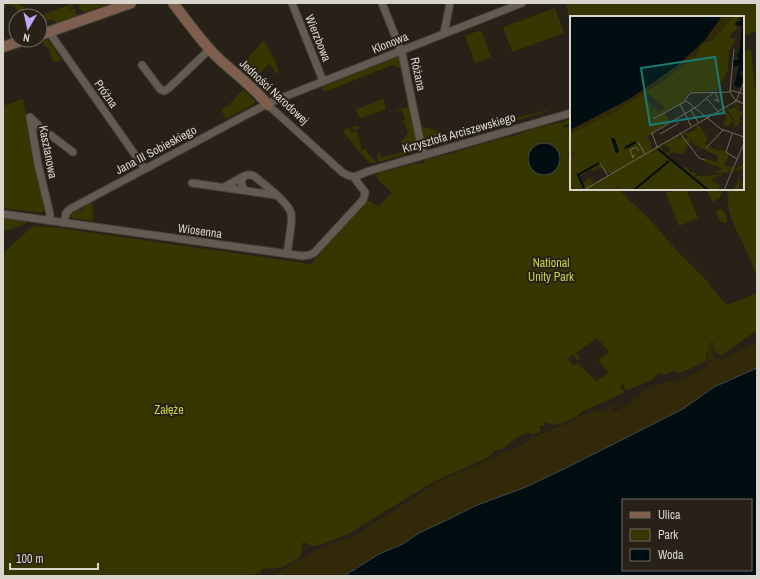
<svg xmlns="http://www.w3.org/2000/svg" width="760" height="579" viewBox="0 0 760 579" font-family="'Archivo Narrow',sans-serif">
<rect width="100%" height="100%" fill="#272118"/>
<!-- green -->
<path fill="#353600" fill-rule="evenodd" d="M 3,3 L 18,3 L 36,16 L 32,16 L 26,11 L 22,15 L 17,11 L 17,9 L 12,5 L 11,6 L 8,4 L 4,9 L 5,10 L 3,12 Z
M 73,3 L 74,6 L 70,8 L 71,10 L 75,8 L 77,16 L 58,23 L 51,19 L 40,23 L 40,16 Z
M 77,3 L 111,3 L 89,11 L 85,13 L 80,9 Z
M 566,3 L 757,3 L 757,31 L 743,36 L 743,17 L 571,17 L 571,28 Z
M 555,8 L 564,33 L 512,52 L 503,27 Z
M 481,30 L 491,57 L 475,63 L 465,36 Z
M 45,39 L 48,40 L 61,59 L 60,61 L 57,62 L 53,61 L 48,47 L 45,47 L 42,40 Z
M 264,40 L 274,59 L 279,72 L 277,74 L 273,70 L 274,68 L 269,64 L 253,81 L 239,68 Z
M 750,49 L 751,50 L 757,104 L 757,279 C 755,274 754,269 752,264 C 743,239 724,216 728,189 L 743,189 L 743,52 Z
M 400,56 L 405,71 L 402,72 L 402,69 L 393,65 L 325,92 L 323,91 L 322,87 Z
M 405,72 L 419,150 L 379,162 L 377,157 L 378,154 L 380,154 L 381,158 L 402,152 L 401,148 L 403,147 L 401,141 L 408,133 L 405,124 L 401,122 L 405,121 L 402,110 L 395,111 L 395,110 L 408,107 L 402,73 Z
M 243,89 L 255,101 L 254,104 L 226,119 L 221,110 L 232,102 Z
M 381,94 L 386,107 L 385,110 L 363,117 L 361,118 L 358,116 L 355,105 L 357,109 L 382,99 Z
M 23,99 L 27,120 L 46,209 L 41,213 L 3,208 L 3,106 Z
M 548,110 L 548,111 L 489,128 L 486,125 Z
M 571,118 L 571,123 L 563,126 L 565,128 L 571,126 L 571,189 L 618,189 L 650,220 L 679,253 L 710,284 L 709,285 L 727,305 L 748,297 L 757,292 L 757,330 L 730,349 L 721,356 L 713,349 L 714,343 L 710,342 L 709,349 L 706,353 L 707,359 L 705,362 L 680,373 L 672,371 L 664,375 L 660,373 L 656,375 L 653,379 L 628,390 L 625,389 L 623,384 L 620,386 L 624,392 L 622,394 L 583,411 L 572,419 L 562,423 L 554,425 L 545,422 L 544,425 L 540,426 L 540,431 L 538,433 L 531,434 L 529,432 L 524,434 L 518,437 L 502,449 L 496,450 L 487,458 L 435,481 L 356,529 L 346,535 L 317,546 L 310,545 L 303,542 L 301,554 L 297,559 L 281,568 L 262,569 L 260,573 L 246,576 L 3,576 L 3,253 L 33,226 L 52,227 L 311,264 L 366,201 L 371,201 L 378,207 L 392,193 L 378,180 L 379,178 L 377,178 L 376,174 L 416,163 L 417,164 L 424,163 L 424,160 L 452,153 L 454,154 L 455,154 L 455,152 L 502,138 L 510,137 L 535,128 L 564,122 ZM 597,338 L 609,352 L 598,360 L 609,373 L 596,381 C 590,374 583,370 578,363 L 573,366 L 568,359 L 573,355 L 578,360 L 580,358 L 576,353 Z
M 352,126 L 356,126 L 360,127 L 356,129 L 362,150 L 366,149 C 368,155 373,157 376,163 L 370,163 L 368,162 L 344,133 L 344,130 L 348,128 L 351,129 L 351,133 L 355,132 L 355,129 L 353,129 Z
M 421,126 L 447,134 L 483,126 L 482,130 L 429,145 L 426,147 L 425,142 L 422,142 L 420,129 L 422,128 Z
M 676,189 L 686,189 L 698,218 L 679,226 L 666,193 Z
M 706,189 L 722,189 C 721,198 720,198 712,202 Z
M 92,202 L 94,221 L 72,218 L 70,217 L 70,215 L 79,209 L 81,211 L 84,209 L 83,207 Z
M 720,209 L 724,211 L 727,218 L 727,222 L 725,223 L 720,222 L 716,211 Z
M 3,218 L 26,221 L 26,223 L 25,224 L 3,232 Z"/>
<!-- sand -->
<path fill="#312907" d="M 710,342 L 714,342 L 713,352 L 715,360 L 718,358 L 722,359 L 757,342 L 757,368 L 714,387 L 683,409 L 562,470 L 526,487 L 475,506 L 449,519 L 419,533 L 403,544 L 379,554 L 344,576 L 271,576 L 321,548 L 354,536 L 436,483 L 507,451 L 521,446 L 531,438 L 558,427 L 566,424 L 577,417 L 594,411 L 600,412 L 620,403 L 621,405 L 612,409 L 614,412 L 632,403 L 633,401 L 632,398 L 641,395 L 642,391 L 667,381 L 673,383 L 695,373 L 708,366 C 706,357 708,351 710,342 Z"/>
<!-- water -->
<path fill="#000d11" stroke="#41494a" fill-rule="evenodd" d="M528 159a16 16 0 1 1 32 0a16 16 0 1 1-32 0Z
M 757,368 L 757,576 L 344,576 L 379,554 L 403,544 L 419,533 L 449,519 L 475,506 L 526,487 L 562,470 L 683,409 L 714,387 ZM 623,500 L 751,500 L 751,570 L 623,570 Z"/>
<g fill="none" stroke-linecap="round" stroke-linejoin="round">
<!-- street casing -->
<g stroke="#443f39" stroke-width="9">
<path id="street" d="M 292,3 L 323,81
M 382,3 L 402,53 L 423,155
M 49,32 L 145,169
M 444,33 L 450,3
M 142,65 L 160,89 L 164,91 L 169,88 L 210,49
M 354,177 L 369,171 L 571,113
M 192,183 L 275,195
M 224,187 L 244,176
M 245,190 C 237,182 244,171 254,176 C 264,184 288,202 291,213 C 293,222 288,244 287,254
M 3,214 L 303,256 L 309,255 L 314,253 L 363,200 L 364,197 L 365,192 L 358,183 L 354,177 L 347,175 L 342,172 L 268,105
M 50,221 L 50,214 L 38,164 L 30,117 L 41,128 L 73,152
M 64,223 L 66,213 L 70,209 L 246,115 L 271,102 L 522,3"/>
</g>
<!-- secondary casing -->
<g stroke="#443f39" stroke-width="12">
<path id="secondary" d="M 173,3 C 186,20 199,38 214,54 C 231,71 252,85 268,105
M 40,35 L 131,3
M 3,47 L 24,40"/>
</g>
<!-- street -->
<use href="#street" stroke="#635b51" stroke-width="7"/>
<!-- secondary -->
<use href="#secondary" stroke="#7e5e4d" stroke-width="10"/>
</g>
<g text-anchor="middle" stroke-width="4" stroke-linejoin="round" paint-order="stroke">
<!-- street labels -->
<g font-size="12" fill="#d9d4ce" stroke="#272118">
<text transform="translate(318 38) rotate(68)" y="4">Wierzbowa</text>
<text transform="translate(390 43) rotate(-22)" y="4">Klonowa</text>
<text transform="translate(418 74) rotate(78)" y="4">Różana</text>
<text transform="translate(274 92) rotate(43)" y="4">Jedności Narodowej</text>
<text transform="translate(106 94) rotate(55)" y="4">Próżna</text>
<text transform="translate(459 133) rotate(-16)" y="4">Krzysztofa Arciszewskiego</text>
<text transform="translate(156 150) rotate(-28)" y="4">Jana III Sobieskiego</text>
<text transform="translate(48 152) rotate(79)" y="4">Kasztanowa</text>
<text transform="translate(200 231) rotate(8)" y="4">Wiosenna</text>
</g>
<!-- park labels -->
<g font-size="12" fill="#cdcf43" stroke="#272118">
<text x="551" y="267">National<tspan x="551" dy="14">Unity Park</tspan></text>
<text x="169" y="414">Załęże</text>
</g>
</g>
<!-- overview -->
<g transform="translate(570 16)">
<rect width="174" height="174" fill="#272118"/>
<path d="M 170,0 L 164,9 L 168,13 L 161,17 L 160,22 L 166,23 L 159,35 L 158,54 L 147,75 L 119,76 L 113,84 L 114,86 L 90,98 L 71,110 L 96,96 L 99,106 L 77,121 L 81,127 L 81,134 L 110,118 L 109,122 L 113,121 L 119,129 L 113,138 L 102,136 L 98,140 L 94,137 L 100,136 L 99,131 L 94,128 L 91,130 L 93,136 L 87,132 L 112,152 L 117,151 L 121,157 L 124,156 L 127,159 L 124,160 L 138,160 L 139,156 L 139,160 L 151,158 L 141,154 L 151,155 L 151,152 L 134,146 L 135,143 L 147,146 L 148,140 L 135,134 L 141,129 L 140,132 L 150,135 L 151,133 L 149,132 L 150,129 L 145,127 L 151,129 L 150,132 L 155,135 L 156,138 L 156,136 L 159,139 L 154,150 L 163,151 L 162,154 L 158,154 L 161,157 L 152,156 L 151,159 L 143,162 L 142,165 L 150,169 L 148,174 L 0,174 L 0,139 L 8,135 L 0,138 L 0,118 L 42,97 L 94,64 L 126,40 L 131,27 L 141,25 L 162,1 ZM 78,78 L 95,92 L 88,96 L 85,91 L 80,95 L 82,90 L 75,81 ZM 31,146 L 34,155 L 41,158 L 42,162 L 40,159 L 32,162 L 17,173 L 25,165 L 20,157 L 24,165 L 20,167 L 22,165 L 20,161 L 13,168 L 10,160 L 24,151 L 22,154 L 27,156 L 25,153 L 32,152 L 29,147 ZM 170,83 L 170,87 L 166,87 L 168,91 L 171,89 L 168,93 L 174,99 L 171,99 L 169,103 L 174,106 L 169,105 L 169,111 L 166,109 L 164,113 L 166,114 L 164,113 L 164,107 L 161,106 L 158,111 L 153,108 L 157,100 L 150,96 L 153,97 L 154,94 L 159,98 L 153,108 L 159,98 L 163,106 L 161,106 L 166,107 L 167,105 L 165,106 L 160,96 L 156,94 L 164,89 L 157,94 L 165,91 L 170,100 L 164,87 ZM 128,108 L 138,123 L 134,127 L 138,129 L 129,135 L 131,130 L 124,129 L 123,125 L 122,131 L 122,125 L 120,124 L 120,128 L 116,124 L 118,120 L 113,118 L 115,115 L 118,117 L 125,114 ZM 174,147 L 169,165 L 174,167 L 174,171 L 171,170 L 172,167 L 170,166 L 169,172 L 164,174 L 172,153 L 162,156 Z" fill="#353600" fill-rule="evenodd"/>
<path d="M 152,0 L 163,1 L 143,24 L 134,25 ZM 129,29 L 124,41 L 80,71 L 79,75 L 78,73 L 43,98 L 17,109 L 18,112 L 14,111 L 0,118 L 0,114 L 78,70 L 108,49 Z" fill="#312907"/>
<path d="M 0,0 L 152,0 L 134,25 L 108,49 L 61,82 L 0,114 ZM 170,0 L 174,0 L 174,58 L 171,54 L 170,57 L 174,63 L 172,72 L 164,70 L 169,51 L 168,46 L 168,50 L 163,50 L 162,44 L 169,44 L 167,38 L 169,38 L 172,10 L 165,8 L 172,3 Z" fill="#000d11"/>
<path fill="none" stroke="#000d11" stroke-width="2" d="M 42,122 L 47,137M 44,123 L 48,136M 55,132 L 66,126M 88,133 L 138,174M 14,172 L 8,159 L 29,147M 64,174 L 99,145"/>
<path fill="none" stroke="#6e6961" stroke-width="1" d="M 160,74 L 174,78M 160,76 L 164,33M 160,76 L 165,84 L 174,88M 114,83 L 151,113 L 174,121M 137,83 L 148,95M 144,83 L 149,86 L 145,76M 115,84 L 120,77 L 160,76M 110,88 L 121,110M 121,94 L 128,106M 83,103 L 116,85M 82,117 L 87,131M 110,117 L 129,142 L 135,144M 81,118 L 126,91 L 144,76M 90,118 L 109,107M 162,118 L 156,136 L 167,143M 68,126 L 75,138M 135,133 L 153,114M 64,138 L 63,142 L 60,134 L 66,131 L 69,135M 30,147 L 38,160M 14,174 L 166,85 L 174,66M 154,174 L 174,127"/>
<path fill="#197b73" fill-opacity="0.15" stroke="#197b73" stroke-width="2" d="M 145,41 L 154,97 L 80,109 L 71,52 Z"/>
<rect width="174" height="174" fill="none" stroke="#d9d4ce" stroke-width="2"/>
</g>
<!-- border -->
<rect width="760" height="579" fill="none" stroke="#d9d4ce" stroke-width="8"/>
<!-- legend -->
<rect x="622" y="499" width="130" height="72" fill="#272118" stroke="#6e6961"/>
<rect x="630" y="512" width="20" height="6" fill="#7e5e4d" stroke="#6e6961"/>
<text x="658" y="519" font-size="12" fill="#d9d4ce">Ulica</text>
<rect x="630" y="529" width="20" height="12" fill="#353600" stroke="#6e6961"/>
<text x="658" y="539" font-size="12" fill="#d9d4ce">Park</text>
<rect x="630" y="549" width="20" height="12" fill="#000d11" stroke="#6e6961"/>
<text x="658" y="559" font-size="12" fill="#d9d4ce">Woda</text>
<!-- north arrow -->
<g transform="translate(28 28) rotate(189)"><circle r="19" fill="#272118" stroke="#6e6961"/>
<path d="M0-3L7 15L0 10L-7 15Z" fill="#bfa9f4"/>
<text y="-6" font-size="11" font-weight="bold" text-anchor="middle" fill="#d9d4ce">N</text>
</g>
<!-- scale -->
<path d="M10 563v6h88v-6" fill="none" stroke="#d9d4ce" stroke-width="2"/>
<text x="16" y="563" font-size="12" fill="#d9d4ce" stroke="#272118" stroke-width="3" paint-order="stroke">100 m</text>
</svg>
